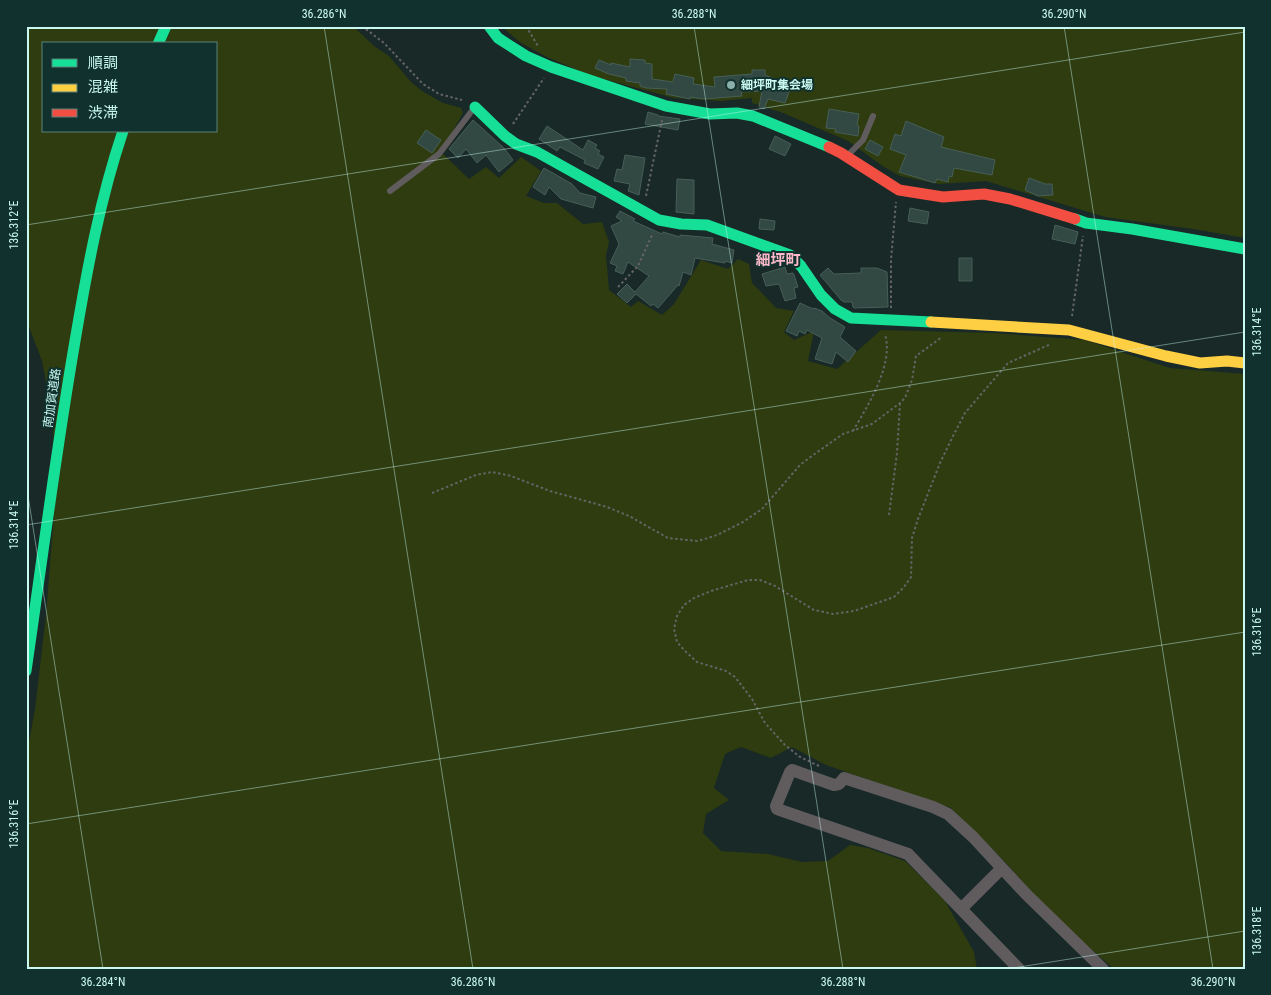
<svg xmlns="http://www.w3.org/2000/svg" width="1271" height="995" viewBox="0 0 1271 995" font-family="'Roboto Condensed','Noto Sans JP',sans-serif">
<rect width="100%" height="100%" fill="#182927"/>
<!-- green -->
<path fill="#2e3c0f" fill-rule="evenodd" d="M 26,26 L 353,26 L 374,46 L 389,56 L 411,82 L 422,91 L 443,103 L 461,108 L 463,113 L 441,152 L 469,179 L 486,167 L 499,178 L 521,157 L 541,171 L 526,196 L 544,203 L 557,203 L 583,224 L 602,222 L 609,242 L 606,255 L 609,290 L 631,307 L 638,301 L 662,315 L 674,304 L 701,260 L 728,269 L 738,259 L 749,264 L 752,283 L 762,293 L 776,308 L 794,311 L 784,332 L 794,340 L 814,331 L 808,361 L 837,369 L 881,330 L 994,333 L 1085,340 L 1170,368 L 1245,374 L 1245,969 L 1114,969 L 1054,917 L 1006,863 L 951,808 L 826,765 L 792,747 L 771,758 L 741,747 L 725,754 L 714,788 L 729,800 L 706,814 L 703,833 L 721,851 L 768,854 L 802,862 L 828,861 L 850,845 L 868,848 L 905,861 L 945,901 L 974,952 L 977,969 L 26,969 L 26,758 L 35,709 L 46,615 L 55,501 L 53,419 L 42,361 L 26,319 ZM 44,44 L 216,44 L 216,131 L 44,131 Z
M 501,26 L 1245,26 L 1245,238 L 1193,229 L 1105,217 L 986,181 L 939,184 L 900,176 L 884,167 L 848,141 L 783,113 L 752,103 L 752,98 L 721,101 L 674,98 L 589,75 L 547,57 L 521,43 Z"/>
<!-- building -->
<path fill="#324842" stroke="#475f57" d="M 630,59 L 645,60 L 645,63 L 652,64 L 652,79 L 673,82 L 675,74 L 694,78 L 693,84 L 715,87 L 714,77 L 752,74 L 752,70 L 765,70 L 765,75 L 782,82 L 781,87 L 790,89 L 785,103 L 768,99 L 764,109 L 759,107 L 762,91 L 741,92 L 742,96 L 704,99 L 690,97 L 690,99 L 666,94 L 667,89 L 646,88 L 640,86 L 640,83 L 626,81 L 626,78 L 609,74 L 595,68 L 599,60 L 611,65 L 611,63 L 630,67 Z
M 829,109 L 859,114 L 857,125 L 859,126 L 858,136 L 835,132 L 836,129 L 826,128 Z
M 648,112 L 658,115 L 658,116 L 680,119 L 678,130 L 645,124 Z
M 473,120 L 504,148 L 513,160 L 499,172 L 486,155 L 477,163 L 466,149 L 458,158 L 449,149 Z
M 906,121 L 944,137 L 941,147 L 995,160 L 992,175 L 954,168 L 952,177 L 949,176 L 948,182 L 937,179 L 935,183 L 899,172 L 906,155 L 890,149 L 895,134 L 901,136 Z
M 547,126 L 583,150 L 588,140 L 597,145 L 595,148 L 600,151 L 598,154 L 604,157 L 598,169 L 584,163 L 585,160 L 560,147 L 557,151 L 539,139 Z
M 426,130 L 441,140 L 432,153 L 417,143 Z
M 775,136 L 791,144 L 785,156 L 769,149 Z
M 870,140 L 883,147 L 878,156 L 865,149 Z
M 625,155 L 645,158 L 639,195 L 628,191 L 630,184 L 614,181 L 617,169 L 622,170 Z
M 544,168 L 572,184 L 580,193 L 596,197 L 593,208 L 561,199 L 549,187 L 545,195 L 533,187 Z
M 1029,178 L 1045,184 L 1052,184 L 1053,195 L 1038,196 L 1025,190 Z
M 677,179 L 694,180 L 694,214 L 676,212 Z
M 910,208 L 929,212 L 927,224 L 908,221 Z
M 620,211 L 635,219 L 633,221 L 662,234 L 663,232 L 680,237 L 680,235 L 713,238 L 712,244 L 734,250 L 732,263 L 725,261 L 725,263 L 695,258 L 691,275 L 683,272 L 679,286 L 678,285 L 658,308 L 653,304 L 651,306 L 636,294 L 627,303 L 617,294 L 627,284 L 635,292 L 649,276 L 628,262 L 623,274 L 615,271 L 617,266 L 610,263 L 619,244 L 611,226 L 622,221 L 616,217 Z
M 760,219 L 775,221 L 774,230 L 759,229 Z
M 1055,225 L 1078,232 L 1075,244 L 1052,239 Z
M 959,258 L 972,258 L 972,281 L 959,281 Z
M 785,267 L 787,274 L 793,273 L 794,275 L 798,287 L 794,288 L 796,298 L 785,301 L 779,284 L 766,286 L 762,274 Z
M 828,268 L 834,274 L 861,273 L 861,268 L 877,268 L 887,272 L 888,307 L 854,308 L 853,307 L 852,302 L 844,302 L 841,300 L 820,275 Z
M 800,303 L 813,309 L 814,308 L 822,311 L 830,318 L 845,327 L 840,337 L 856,351 L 848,362 L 836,352 L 832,364 L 815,359 L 822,338 L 807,330 L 805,334 L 799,331 L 797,336 L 786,331 Z"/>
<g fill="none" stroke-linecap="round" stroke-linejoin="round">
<!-- path -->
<path stroke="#646465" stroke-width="2" stroke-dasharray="2.5 2.5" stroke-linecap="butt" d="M 362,26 L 384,43 L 423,84 L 439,94 L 462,100
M 526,26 L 538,46
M 513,124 L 544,78
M 646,196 L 662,120
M 618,287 L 638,266 L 653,233
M 891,308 L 891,260 L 896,202
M 1072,316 L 1083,236
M 853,431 C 868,405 894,365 885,334
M 432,493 L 476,475 L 492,472 L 511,476 L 550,491 L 607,507 L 629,516 L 668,538 L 697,541 L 708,538 L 717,535 L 743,522 L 762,509 L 800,465 L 816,453 L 843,434 L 872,424 L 900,403 L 905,398 L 912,380 L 916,356 L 942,337
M 889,515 L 897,453 L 900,403
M 819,766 L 800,757 L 785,745 L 765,723 L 752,699 L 735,677 L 726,671 L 697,662 L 685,651 L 677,642 L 674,629 L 677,616 L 684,605 L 694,598 L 711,591 L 748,580 L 760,580 L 775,586 L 814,610 L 833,614 L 854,611 L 894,597 L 904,587 L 911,577 L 912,538 L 918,519 L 940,463 L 953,436 L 965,413 L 1008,363 L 1051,344"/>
<!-- lane -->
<path stroke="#605c5e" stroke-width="6" d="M 847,156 L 863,140 L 873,116
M 390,191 L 439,154 L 474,108"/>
<!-- street -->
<path stroke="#605c5e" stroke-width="12" d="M 962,908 L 1002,868
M 1019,969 L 908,854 L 777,809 L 776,806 L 790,772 L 792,770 L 834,785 L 839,784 L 844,778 L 933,807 L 948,814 L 973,837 L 1027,895 L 1103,969"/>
<!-- fast -->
<path stroke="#16e098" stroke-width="11" d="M 489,26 L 498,38 L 526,56 L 551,67 L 666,106 L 710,114 L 737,113 L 753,116 L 829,147
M 158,44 L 166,26
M 475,107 L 505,136 L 516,144 L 537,152 L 659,220 L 681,224 L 707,225 L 790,255 L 801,266 L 821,295 L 835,309 L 851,318 L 931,322
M 1075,219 L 1086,223 L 1132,229 L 1245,249
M 26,671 C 42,561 56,451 75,341 C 87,270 100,199 123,131"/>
<!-- slow -->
<path stroke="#ffcf43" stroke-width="11" d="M 931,322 L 1069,330 L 1166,356 L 1200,363 L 1227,361 L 1245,363"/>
<!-- jam -->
<path stroke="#f24e42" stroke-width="11" d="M 829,147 L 841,153 L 899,190 L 943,197 L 984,194 L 1010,199 L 1075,219"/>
</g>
<!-- ticks -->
<path fill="none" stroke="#c9f9f1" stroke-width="1" stroke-opacity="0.45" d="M 324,26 L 473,969M 694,26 L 843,969M 1064,26 L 1213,969M 26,225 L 1245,32M 26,483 L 103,969M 26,525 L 1245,332M 26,824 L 1245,632M 1007,969 L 1245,931"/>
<!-- markers -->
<circle fill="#8bb0aa" stroke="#10312d" stroke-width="2" cx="731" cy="85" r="5"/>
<g text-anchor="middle" stroke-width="4" stroke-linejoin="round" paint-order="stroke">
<!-- poi labels -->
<g font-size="12" font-weight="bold" fill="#c9f9f1" stroke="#10312d" text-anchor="start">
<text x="741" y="89">細坪町集会場</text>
</g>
<!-- street labels -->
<g font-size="12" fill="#c9f9f1" stroke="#10312d">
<text transform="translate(52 398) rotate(-82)" y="4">南加賀道路</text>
</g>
<!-- quarter labels -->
<g font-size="15" font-weight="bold" fill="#febaca" stroke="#10312d">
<text x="778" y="265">細坪町</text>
</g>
</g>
<!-- border -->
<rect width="1271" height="995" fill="none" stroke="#10312d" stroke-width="55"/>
<!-- legend -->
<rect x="42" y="42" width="175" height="90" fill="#10312d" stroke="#5a817b"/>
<rect x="52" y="59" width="25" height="8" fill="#16e098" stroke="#5a817b"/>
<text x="88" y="68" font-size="15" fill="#c9f9f1">順調</text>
<rect x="52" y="84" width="25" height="8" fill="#ffcf43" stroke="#5a817b"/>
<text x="88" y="92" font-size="15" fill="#c9f9f1">混雑</text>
<rect x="52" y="109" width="25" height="8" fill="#f24e42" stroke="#5a817b"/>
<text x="88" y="118" font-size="15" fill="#c9f9f1">渋滞</text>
<rect x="28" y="28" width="1216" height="940" fill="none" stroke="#c9f9f1" stroke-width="2"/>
<g font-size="12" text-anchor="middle" fill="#c9f9f1">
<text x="324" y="18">36.286°N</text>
<text x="694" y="18">36.288°N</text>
<text x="1064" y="18">36.290°N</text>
<text transform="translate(14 225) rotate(-90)" y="4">136.312°E</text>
<text transform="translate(1257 332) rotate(-90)" y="4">136.314°E</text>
<text transform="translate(14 525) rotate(-90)" y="4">136.314°E</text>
<text transform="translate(1257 632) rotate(-90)" y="4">136.316°E</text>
<text transform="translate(14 824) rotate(-90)" y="4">136.316°E</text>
<text transform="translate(1257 931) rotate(-90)" y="4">136.318°E</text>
<text x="103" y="986">36.284°N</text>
<text x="473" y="986">36.286°N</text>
<text x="843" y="986">36.288°N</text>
<text x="1213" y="986">36.290°N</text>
</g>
</svg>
